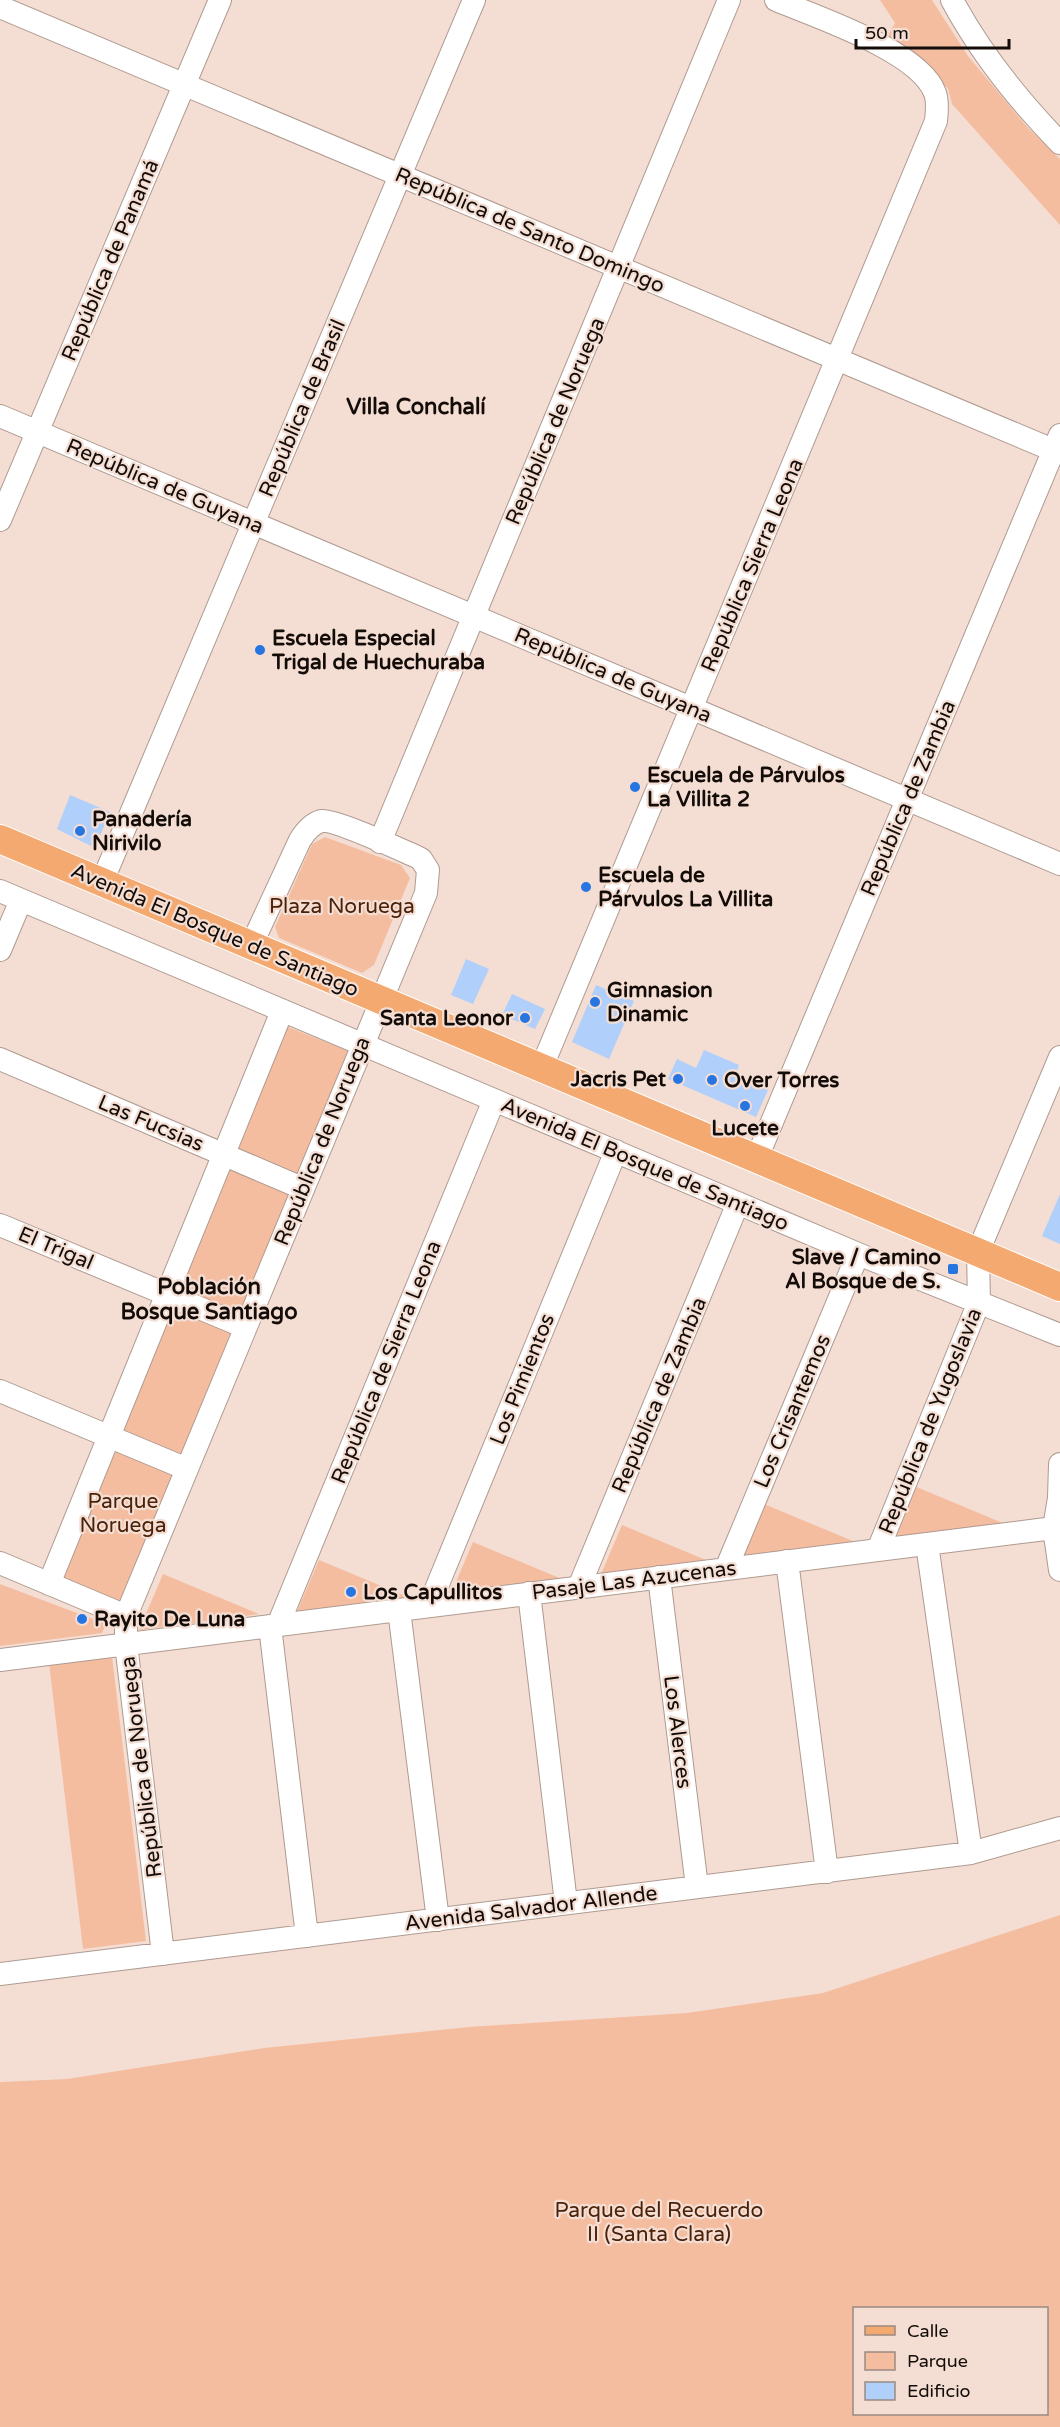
<svg xmlns="http://www.w3.org/2000/svg" width="1060" height="2427" viewBox="0 0 1060 2427" font-family="'Varela Round',sans-serif">
<rect width="100%" height="100%" fill="#f4ded3"/>
<!-- green -->
<path fill="#f5bda0" fill-rule="evenodd" d="M 880,0 L 932,0 L 968,56 L 1028,128 L 1060,159 L 1060,225 L 952,104 L 948,88 L 887,37 L 895,23 Z
M 325,837 L 401,865 L 410,878 L 374,965 L 362,973 L 279,938 L 275,927 L 312,844 Z
M 283,1025 L 351,1052 L 124,1608 L 57,1578 Z
M 914,1486 L 1010,1526 L 891,1542 Z
M 764,1504 L 860,1544 L 740,1560 Z
M 622,1525 L 718,1565 L 598,1581 Z
M 473,1542 L 569,1582 L 449,1598 Z
M 319,1560 L 415,1600 L 295,1616 Z
M 163,1574 L 259,1614 L 139,1630 Z
M 0,1584 L 106,1624 L 102,1633 L 0,1646 Z
M 112,1656 L 146,1941 L 83,1949 L 49,1663 Z
M 1060,1915 L 1060,2427 L 0,2427 L 0,2082 L 67,2079 L 264,2048 L 469,2027 L 687,2013 L 823,1993 ZM 854,2308 L 1046,2308 L 1046,2414 L 854,2414 Z"/>
<!-- building -->
<path fill="#b0cffb" d="M 70,795 L 110,812 L 95,848 L 57,829 Z
M 466,959 L 489,969 L 473,1004 L 451,995 Z
M 596,985 L 634,1001 L 609,1059 L 572,1042 Z
M 512,994 L 545,1009 L 535,1029 L 502,1015 Z
M 704,1050 L 739,1065 L 736,1074 L 769,1088 L 756,1117 L 668,1079 L 677,1059 L 696,1068 Z
M 1060,1194 L 1060,1244 L 1042,1236 Z"/>
<g fill="none" stroke-linecap="round" stroke-linejoin="round">
<!-- minor casing -->
<g stroke="#af9a90" stroke-width="24">
<path id="minor" d="M 952,0 C 980,52 1019,101 1060,143
M 0,7 L 1060,453
M 0,416 L 1060,864
M 0,520 L 220,0
M 380,842 L 729,0
M 102,882 L 474,0
M 0,891 L 858,1254 L 1060,1335
M 0,950 L 21,900
M 0,1059 L 302,1188
M 541,1069 L 936,121 C 937,112 938,101 935,93 C 920,51 816,17 776,0
M 756,1160 L 1060,435
M 0,1225 L 245,1327
M 0,1391 L 187,1469
M 1060,1464 L 1059,1498 L 1054,1528 L 1060,1570
M 927,1544 L 971,1853
M 878,1550 L 979,1302 L 978,1252 L 1060,1057
M 787,1561 L 827,1872
M 0,1563 L 126,1616
M 726,1569 L 858,1254
M 659,1577 L 697,1887
M 49,1584 L 282,1011
M 579,1587 L 738,1203
M 529,1593 L 566,1903
M 429,1606 L 616,1151
M 399,1610 L 438,1920
M 278,1625 L 494,1100
M 270,1626 L 307,1936
M 0,1660 L 1054,1528
M 163,1954 L 126,1644 L 126,1616 L 426,893 L 428,870 L 421,859 L 415,856 C 399,849 334,819 321,821 C 311,824 305,832 300,840 L 251,946
M 0,1974 L 971,1853 L 1060,1828"/>
</g>
<!-- major casing -->
<g stroke="#fff" stroke-width="30">
<path id="major" d="M 0,839 L 1060,1287"/>
</g>
<!-- minor -->
<use href="#minor" stroke="#fff" stroke-width="22"/>
<!-- major -->
<use href="#major" stroke="#f3a970" stroke-width="28"/>
</g>
<!-- markers -->
<g fill="#2675e1" stroke="#f4ded3" stroke-width="2">
<circle cx="260" cy="650" r="6"/>
<circle cx="635" cy="787" r="6"/>
<circle cx="80" cy="831" r="6"/>
<circle cx="586" cy="887" r="6"/>
<circle cx="595" cy="1002" r="6"/>
<circle cx="525" cy="1018" r="6"/>
<circle cx="678" cy="1079" r="6"/>
<circle cx="712" cy="1080" r="6"/>
<circle cx="745" cy="1106" r="6"/>
<rect x="947" y="1263" width="12" height="12" rx="3"/>
<circle cx="351" cy="1592" r="6"/>
<circle cx="82" cy="1619" r="6"/>
</g>
<g text-anchor="middle" stroke-width="4.5" stroke-linejoin="round" paint-order="stroke">
<!-- street labels -->
<g font-size="21" fill="#130c08" stroke="#f4ded3">
<text transform="translate(530 230) rotate(23)" y="7">República de Santo Domingo</text>
<text transform="translate(110 260) rotate(-67)" y="7">República de Panamá</text>
<text transform="translate(302 408) rotate(-67)" y="7">República de Brasil</text>
<text transform="translate(555 421) rotate(-67)" y="7">República de Noruega</text>
<text transform="translate(165 486) rotate(23)" y="7">República de Guyana</text>
<text transform="translate(752 565) rotate(-67)" y="7">República Sierra Leona</text>
<text transform="translate(613 675) rotate(23)" y="7">República de Guyana</text>
<text transform="translate(908 798) rotate(-67)" y="7">República de Zambia</text>
<text transform="translate(215 930) rotate(23)" y="7">Avenida El Bosque de Santiago</text>
<text transform="translate(151 1123) rotate(23)" y="7">Las Fucsias</text>
<text transform="translate(322 1141) rotate(-68)" y="7">República de Noruega</text>
<text transform="translate(645 1164) rotate(23)" y="7">Avenida El Bosque de Santiago</text>
<text transform="translate(56 1248) rotate(23)" y="7">El Trigal</text>
<text transform="translate(386 1362) rotate(-68)" y="7">República de Sierra Leona</text>
<text transform="translate(522 1379) rotate(-68)" y="7">Los Pimientos</text>
<text transform="translate(659 1395) rotate(-67)" y="7">República de Zambia</text>
<text transform="translate(792 1411) rotate(-67)" y="7">Los Crisantemos</text>
<text transform="translate(930 1421) rotate(-68)" y="7">República de Yugoslavia</text>
<text transform="translate(634 1580) rotate(-7)" y="7">Pasaje Las Azucenas</text>
<text transform="translate(678 1732) rotate(83)" y="7">Los Alerces</text>
<text transform="translate(141 1767) rotate(-97)" y="7">República de Noruega</text>
<text transform="translate(531 1908) rotate(-7)" y="7">Avenida Salvador Allende</text>
</g>
<!-- poi labels -->
<g font-size="21" font-weight="bold" fill="#130c08" stroke="#f4ded3" text-anchor="start">
<text x="272" y="645">Escuela Especial<tspan x="272" dy="24">Trigal de Huechuraba</tspan></text>
<text x="647" y="782">Escuela de Párvulos<tspan x="647" dy="24">La Villita 2</tspan></text>
<text x="92" y="826">Panadería<tspan x="92" dy="24">Nirivilo</tspan></text>
<text x="598" y="882">Escuela de<tspan x="598" dy="24">Párvulos La Villita</tspan></text>
<text x="607" y="997">Gimnasion<tspan x="607" dy="24">Dinamic</tspan></text>
<text x="513" y="1025" text-anchor="end">Santa Leonor</text>
<text x="666" y="1086" text-anchor="end">Jacris Pet</text>
<text x="724" y="1087">Over Torres</text>
<text x="745" y="1135" text-anchor="middle">Lucete</text>
<text x="941" y="1264" text-anchor="end">Slave / Camino<tspan x="941" dy="24">Al Bosque de S.</tspan></text>
<text x="363" y="1599">Los Capullitos</text>
<text x="94" y="1626">Rayito De Luna</text>
</g>
<!-- park labels -->
<g font-size="21" fill="#4b2209" stroke="#f4ded3">
<text x="342" y="913">Plaza Noruega</text>
<text x="123" y="1508">Parque<tspan x="123" dy="24">Noruega</tspan></text>
<text x="659" y="2217">Parque del Recuerdo<tspan x="659" dy="24">II (Santa Clara)</tspan></text>
</g>
<!-- neighbourhood labels -->
<g font-size="22" font-weight="bold" fill="#130c08" stroke="#f4ded3">
<text x="416" y="414">Villa Conchalí</text>
<text x="209" y="1294">Población<tspan x="209" dy="25">Bosque Santiago</tspan></text>
</g>
</g>
<!-- legend -->
<rect x="853" y="2307" width="195" height="108" fill="#f4ded3" stroke="#9a8a82" stroke-width="1.5"/>
<rect x="865" y="2326" width="30" height="9" fill="#f3a970" stroke="#9a8a82" stroke-width="1.5"/>
<text x="907" y="2337" font-size="18" fill="#130c08">Calle</text>
<rect x="865" y="2352" width="30" height="18" fill="#f5bda0" stroke="#9a8a82" stroke-width="1.5"/>
<text x="907" y="2367" font-size="18" fill="#130c08">Parque</text>
<rect x="865" y="2382" width="30" height="18" fill="#b0cffb" stroke="#9a8a82" stroke-width="1.5"/>
<text x="907" y="2397" font-size="18" fill="#130c08">Edificio</text>
<!-- scale -->
<path d="M856 39v9h153v-9" fill="none" stroke="#130c08" stroke-width="3"/>
<text x="865" y="39" font-size="18" fill="#130c08" stroke="#f4ded3" stroke-width="4.5" paint-order="stroke">50 m</text>
</svg>
